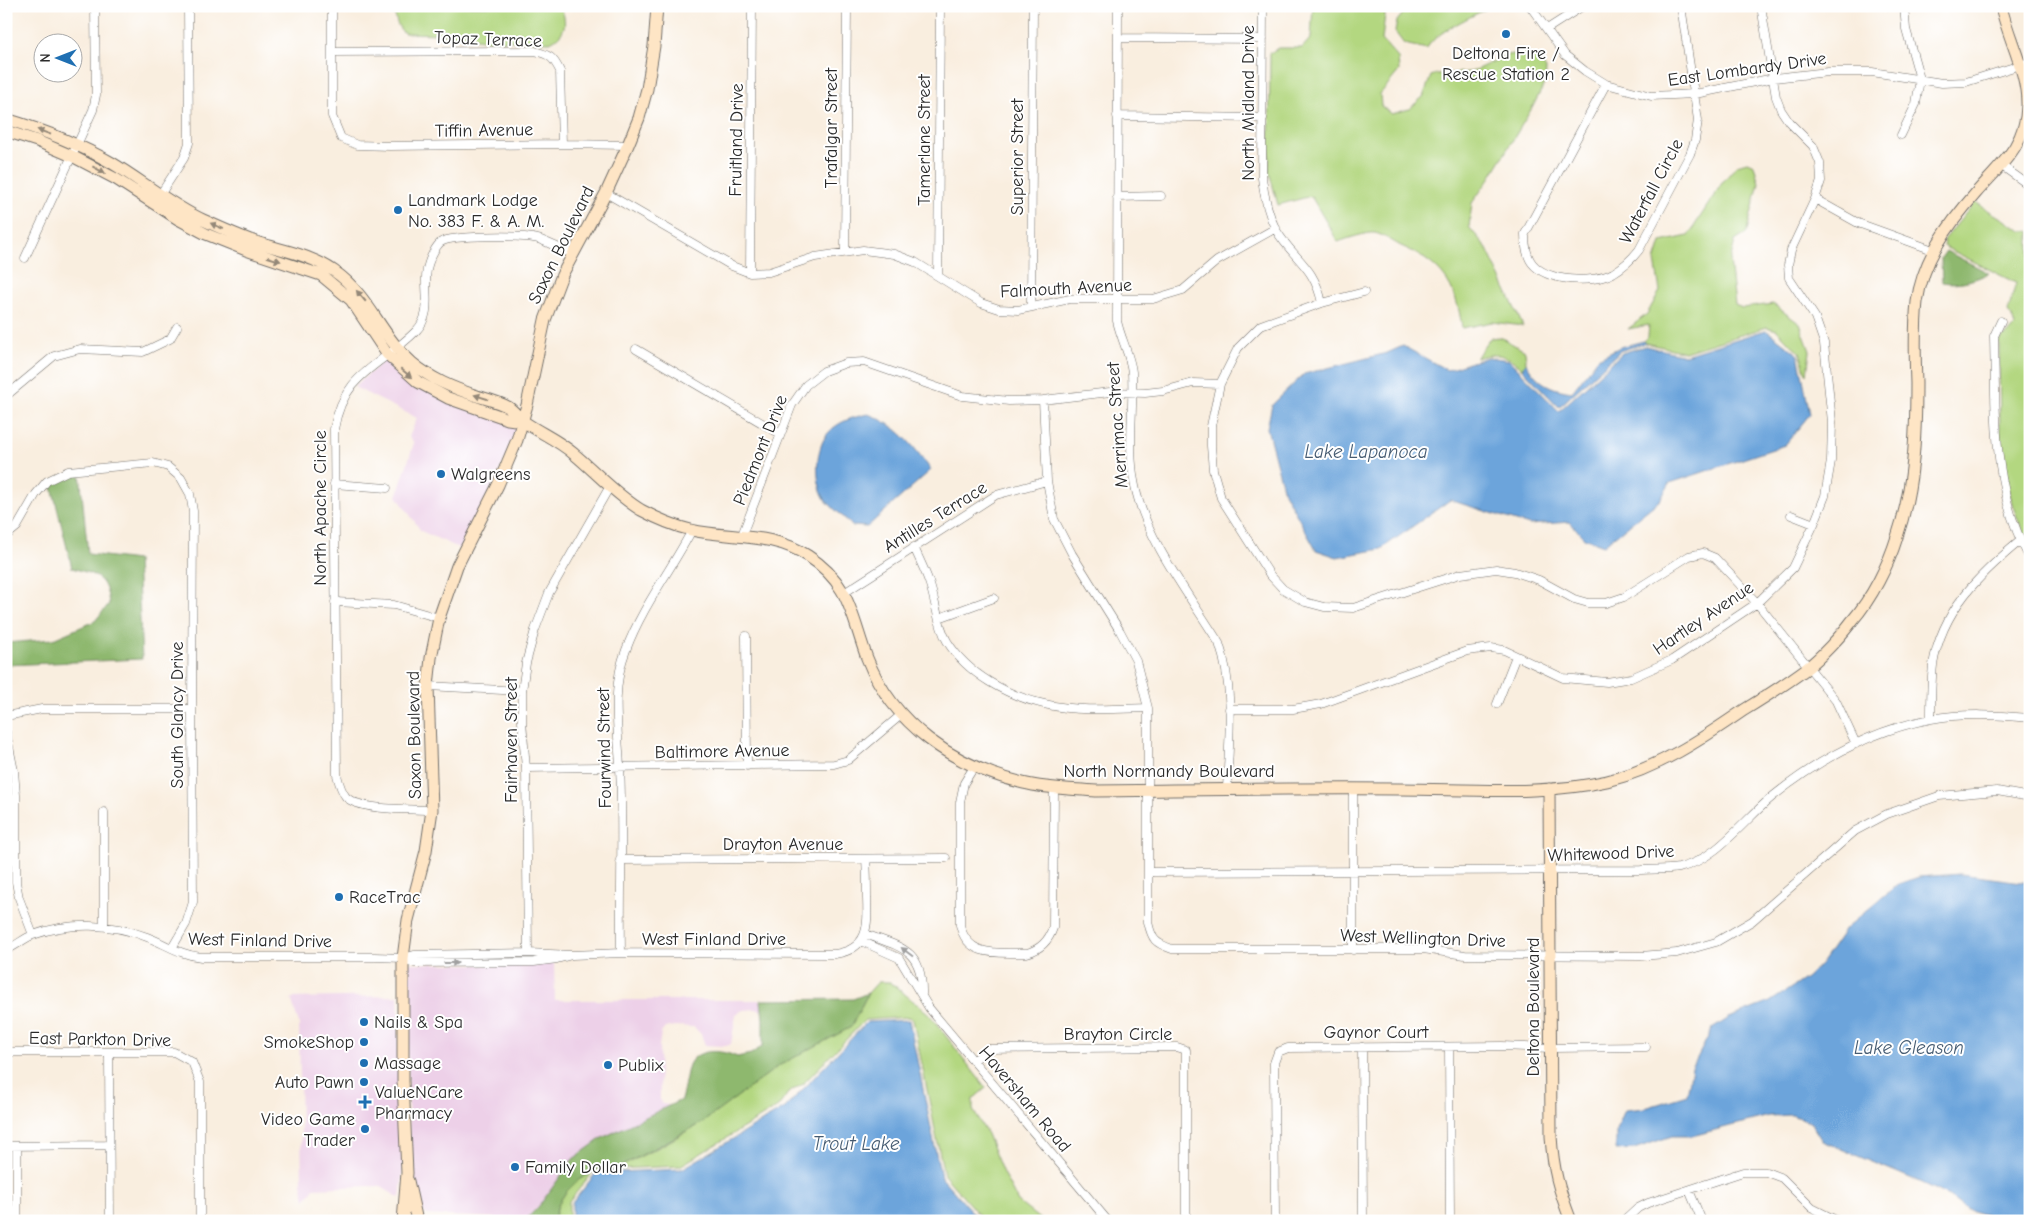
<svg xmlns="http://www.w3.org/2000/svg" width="2036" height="1227" viewBox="0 0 2036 1227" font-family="'Comic Neue',sans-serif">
<rect width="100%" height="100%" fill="#fff"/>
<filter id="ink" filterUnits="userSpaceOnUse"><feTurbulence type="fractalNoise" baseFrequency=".02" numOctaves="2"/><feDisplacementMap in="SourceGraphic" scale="10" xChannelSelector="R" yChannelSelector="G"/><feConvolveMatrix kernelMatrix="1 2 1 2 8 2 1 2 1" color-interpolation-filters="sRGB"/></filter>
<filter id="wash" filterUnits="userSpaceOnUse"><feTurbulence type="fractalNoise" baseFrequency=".0096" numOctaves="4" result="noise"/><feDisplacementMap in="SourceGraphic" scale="20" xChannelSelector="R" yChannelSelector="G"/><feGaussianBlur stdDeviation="1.12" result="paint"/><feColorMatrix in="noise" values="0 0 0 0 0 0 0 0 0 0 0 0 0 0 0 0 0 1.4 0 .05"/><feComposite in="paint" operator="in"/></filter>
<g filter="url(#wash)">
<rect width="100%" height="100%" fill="#f9eedf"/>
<!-- built -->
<path fill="#edd0e8" d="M 386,359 L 396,369 L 517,424 L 507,456 L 461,549 L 421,531 L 397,496 L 414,443 L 409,437 L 417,418 L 354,387 Z
M 406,963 L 532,966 L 554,963 L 555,1000 L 761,1000 L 762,1011 L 756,1009 L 743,1010 L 736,1014 L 731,1044 L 726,1046 L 705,1045 L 701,1034 L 694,1027 L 675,1026 L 665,1028 L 661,1033 L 659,1046 L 660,1100 L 662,1104 L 669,1105 L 602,1138 L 526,1219 L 428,1215 L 420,1210 L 410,1170 Z
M 398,996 L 403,1170 L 400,1198 L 381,1187 L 369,1186 L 314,1188 L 305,1200 L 302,1183 L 299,1024 L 291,998 Z"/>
<!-- green -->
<path fill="#b3d780" stroke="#6f8156" d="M 391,6 L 560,6 C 568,21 566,35 550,42 L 482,40 L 443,34 L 404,33 C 394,24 398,18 391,6 Z
M 1313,6 L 1383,6 L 1385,14 L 1382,40 L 1398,58 L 1399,71 L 1380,94 L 1381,106 L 1392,114 L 1409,109 L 1423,97 L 1431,76 L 1437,74 L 1471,72 L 1507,55 L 1525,52 L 1538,58 L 1546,69 L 1545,83 L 1532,108 L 1490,178 L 1472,203 L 1469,227 L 1486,247 L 1523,326 L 1492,322 L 1462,328 C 1456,282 1441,264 1399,245 C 1392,241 1383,235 1375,233 C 1367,232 1346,239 1338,242 L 1311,196 L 1278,205 L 1269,172 L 1270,53 L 1278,48 L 1302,48 L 1311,38 Z
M 1409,6 L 1491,6 C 1476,15 1432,33 1427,49 L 1404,44 L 1395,32 L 1397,21 Z
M 1747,162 L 1754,165 L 1759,183 L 1746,234 L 1735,241 L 1730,261 L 1735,305 L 1742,308 L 1773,304 L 1800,324 L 1810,351 L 1807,374 L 1805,371 L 1800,352 L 1787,341 L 1777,330 L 1767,327 L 1685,352 L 1645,343 L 1644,341 L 1648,337 L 1649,325 L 1628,329 L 1647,314 L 1660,291 L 1655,261 L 1661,242 L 1688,236 L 1722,183 L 1737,165 Z
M 1975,202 L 2022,231 L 2030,231 L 2030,551 L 2012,504 L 2000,441 L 1999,339 L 2008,334 L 2015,326 L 2012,317 L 2008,312 L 2016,283 L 1943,246 L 1944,240 Z
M 1500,337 L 1525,351 L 1526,363 L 1522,369 C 1508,354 1496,352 1476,358 L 1490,338 Z
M 878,982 L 890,982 L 929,1014 L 986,1088 L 973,1099 L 973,1110 L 987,1134 L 1003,1173 L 1018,1202 L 1042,1221 L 984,1221 L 944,1175 L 913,1020 L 910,1017 L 865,1020 L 803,1084 L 788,1093 L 778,1107 L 680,1166 L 594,1170 L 569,1202 L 569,1221 L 554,1221 L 558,1204 L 566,1192 L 577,1181 L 591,1171 L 599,1168 L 620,1167 L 659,1147 L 703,1122 L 780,1065 L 851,1027 L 868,993 Z"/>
<!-- forest -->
<path fill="#8eb86e" stroke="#5c724c" d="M 1946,251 L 1989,273 C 1975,280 1959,285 1942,282 L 1941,258 Z
M 80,473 L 88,554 L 137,560 L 142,659 L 6,665 L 6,643 L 53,639 L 95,621 L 109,604 C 106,576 96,575 72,568 L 51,483 L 69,474 Z
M 868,993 L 851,1027 L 780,1065 L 703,1122 L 620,1167 L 599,1168 L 577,1181 L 566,1192 L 558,1204 L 554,1221 L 525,1221 L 539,1206 L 573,1159 L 602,1138 L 681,1100 C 684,1090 686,1074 689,1065 C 697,1047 723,1050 737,1057 L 751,1054 L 763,1046 L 763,1019 L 761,1000 L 853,999 Z"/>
<!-- water -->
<path fill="#6ca4db" stroke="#4c6883" d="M 1766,330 L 1798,354 L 1810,414 L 1785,445 L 1670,483 L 1660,500 L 1604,545 L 1584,538 L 1570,522 L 1529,525 L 1450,500 L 1381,549 L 1337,557 L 1316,550 L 1284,492 L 1267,428 L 1272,405 L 1304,374 L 1387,353 L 1403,346 L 1447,370 L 1488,357 L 1509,360 L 1559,411 L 1622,353 L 1645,346 L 1685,355 Z
M 1644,341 L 1645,343 L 1620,351 L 1559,407 L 1522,369 L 1526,363 C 1538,383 1550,389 1572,392 L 1598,358 L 1620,347 Z
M 868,414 C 898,425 913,445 931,470 L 867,527 L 853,526 C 846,519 828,504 825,499 C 814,481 815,447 829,432 C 839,421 854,417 868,414 Z
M 1960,874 L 2030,883 L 2030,1221 L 2008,1221 L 1969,1210 L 1953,1198 L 1915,1180 L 1822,1141 L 1811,1123 L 1792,1115 L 1769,1116 L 1692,1136 L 1672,1136 L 1634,1149 L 1616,1150 L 1616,1130 L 1625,1110 L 1645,1108 L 1687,1095 L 1692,1068 L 1712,1029 L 1729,1018 L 1770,1002 L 1806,978 L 1821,964 L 1845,929 L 1898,884 L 1919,877 Z
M 909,1020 L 941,1177 L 980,1221 L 572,1221 L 572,1203 L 596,1173 L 682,1169 L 785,1108 L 867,1022 Z"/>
</g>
<g filter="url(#ink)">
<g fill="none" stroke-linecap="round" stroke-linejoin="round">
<!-- street casing -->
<g stroke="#736f6a" stroke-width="9">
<path id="street" d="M 332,6 L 332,116 L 341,138 L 357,145 L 390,146 L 562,144 L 628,145
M 1118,6 L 1117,321 C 1121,339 1130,355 1132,372 C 1134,410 1127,449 1135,486 C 1146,540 1190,596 1219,643 C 1235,689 1229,741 1227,789
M 1263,6 L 1262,178 C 1264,195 1268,214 1276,230 C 1294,260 1314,265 1322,303
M 1530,6 L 1565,55 L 1585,71 L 1606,84 L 1651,96 L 1695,94 L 1774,78 L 1828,72 L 1872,72 L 1942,83 L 1966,82 L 2030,62
M 1547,29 L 1583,6
M 1118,38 L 1263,39
M 333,52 L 535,51 C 550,55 553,57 560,71 L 562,144
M 1606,84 L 1525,234 C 1525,244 1526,255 1532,263 C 1547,282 1593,284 1613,273 C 1623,267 1632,259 1639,250 L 1690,154 L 1695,140 L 1698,120 L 1681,6
M 1117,116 L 1263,118
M 1901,135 L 1916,104 L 1920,79 L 1906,29 L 1904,6
M 2002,166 L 2030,186
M 606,193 L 732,266 L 750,273 L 769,272 L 815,257 L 863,250 L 894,254 L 915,262 L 981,303 L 999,309 L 1018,310 L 1070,299 L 1153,299 L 1183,290 L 1217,261 L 1276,228
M 1117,197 L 1161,196
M 158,198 L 184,158 L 189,143 L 188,6
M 1815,199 L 1858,223 L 1933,250
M 845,251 L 847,6
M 25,258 L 93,110 L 96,95 L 95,6
M 750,273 L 752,6
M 938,275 L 940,6
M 1364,292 L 1322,303 L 1261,325 L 1238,348 L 1220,384 L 1211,426 L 1211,446 L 1213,470 L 1221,498 L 1270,575 L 1283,589 L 1305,602 L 1324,607 L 1353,608 L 1460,574 L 1496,569 L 1515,572 L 1539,580 L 1574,599 L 1588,603 L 1606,603 L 1624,597 L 1689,556 L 1703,553 L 1715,558 L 1757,603 L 1836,701 L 1856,744
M 1031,307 L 1033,6
M 2001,321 L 1994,336 C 1996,413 1991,489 2030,559
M 636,349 L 779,433
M 6,396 L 54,356 L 80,349 L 143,352 L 170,339 L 177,327
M 1043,400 L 1047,481 L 1054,519 L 1072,554 L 1120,631 L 1136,661 L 1148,708 L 1148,922 C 1152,940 1155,943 1172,949 L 1423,949 L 1465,955 L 1641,956 L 1677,953 L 1716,942 L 1752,921 L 1855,831 L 1887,814 L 1939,796 L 1997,791 L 2030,797
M 334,484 L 387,488
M 1791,515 L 1814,524
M 742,535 L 792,405 L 806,385 L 824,371 L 846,363 L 864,362 L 962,396 L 1009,401 L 1043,400 L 1110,392 L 1145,393 L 1163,391 L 1193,383 L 1220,384
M 6,536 L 17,527 L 36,494 L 47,481 L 68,471 L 153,463 L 168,467 L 181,478 L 190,494 L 193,511 L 192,709 L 193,902 L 186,924 L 172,948
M 914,547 C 919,559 925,570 929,582 C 936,601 937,624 947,641 C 967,674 1008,696 1044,704 C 1078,712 1114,709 1148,708
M 844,593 L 996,495 L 1047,481
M 335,602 L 394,605 L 439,618
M 939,618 L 994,598
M 746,636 L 747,766
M 428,686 L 522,691
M 1497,704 L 1516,656
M 1229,709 L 1293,709 L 1321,704 L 1467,651 L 1491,648 L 1504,650 L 1563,678 L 1607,682 L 1631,678 L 1672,660 L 1757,603 L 1793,568 L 1814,524 L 1825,496 L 1831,461 L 1832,422 L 1824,343 L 1815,317 L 1789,278 L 1788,265 L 1791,250 L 1815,199 L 1821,181 L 1820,163 L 1813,146 L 1789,122 L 1781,110 L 1776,97 L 1761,6
M 6,716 L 42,709 L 192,709
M 1931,719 C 1931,701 1931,683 1933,665 C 1942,610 1979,575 2020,541
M 6,732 L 14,771 L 16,795 L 16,882 L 19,898 L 33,935
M 974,767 L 964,783 L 960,802 L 960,925 C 968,959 999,952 1027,953 C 1041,949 1049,940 1053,928 L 1054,788
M 526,768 L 834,764 L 848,760 L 901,715
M 1353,788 L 1353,950
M 432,810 C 412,809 360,811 346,797 C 341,791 339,783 337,775 L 334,429 C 344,372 380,367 416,331 C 436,311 420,284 429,262 C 431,256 436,246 441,242 C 452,235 524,235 538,239 C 550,243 562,250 573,254
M 620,860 L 946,858
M 1149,872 L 1641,870 C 1653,869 1667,870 1679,868 C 1717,859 1743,821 1772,797 C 1818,760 1873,730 1931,719 C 1963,713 1997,715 2030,718
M 104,926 L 104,812
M 865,934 C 901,947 923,949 922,994
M 861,941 L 899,958 L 929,1008 L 1108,1221
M 6,950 C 16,946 24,938 33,935 C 70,922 111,923 147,937 C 166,944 180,955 201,957 L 375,957 L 403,958 L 414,963 L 534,962 L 557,959 L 572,955
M 528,953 L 526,768 L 522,722 L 522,691 L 526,663 L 535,630 L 549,593 L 610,486
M 621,953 C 620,891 623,829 620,767 C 618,727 611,688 626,650 C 642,607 671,570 692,530
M 403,958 L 414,955 L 528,953 L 572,955 L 621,953 L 835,954 C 869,949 868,926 867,898 C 867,885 867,872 866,859
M 1362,1047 L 1363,1221
M 1449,1047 L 1450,1221
M 6,1052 L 174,1052 L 192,1062 L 200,1082 L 200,1221
M 109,1052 L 110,1221
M 973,1061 L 988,1049 L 1177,1047 L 1186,1050 L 1186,1221
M 6,1146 L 109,1145
M 17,1146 L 17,1221
M 1689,1190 L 1702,1221
M 1275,1221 L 1274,1063 L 1278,1052 L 1288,1048 L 1502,1046 L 1551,1048 L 1646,1047
M 1624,1221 L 1638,1208 L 1648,1203 L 1743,1172 L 1766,1172 L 1782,1178 L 1812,1208 L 1838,1221"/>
</g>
<!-- secondary casing -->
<g stroke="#736f6a" stroke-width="13">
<path id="secondary" d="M 6,119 C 43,130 79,144 112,163 C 142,181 171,205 203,220 C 221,228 240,237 259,243 C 285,251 311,255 334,271 C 370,296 380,335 412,363 C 431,379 453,388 477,396 C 487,399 499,402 508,407 C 514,411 518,417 523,421 C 540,433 558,440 574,454 C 596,472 616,495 641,510 C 656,518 674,526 691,530 C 730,539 772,532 808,556 C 850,583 851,615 867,658 C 893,725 954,766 1023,783 C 1047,789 1072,789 1096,791 C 1198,790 1299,788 1400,789 C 1466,789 1542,796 1607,781 C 1657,769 1702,739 1744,710 C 1765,697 1786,684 1806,669 C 1821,657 1840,637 1852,621 C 1872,598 1888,566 1897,537 C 1914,487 1916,435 1916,383 C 1915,356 1914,329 1917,302 C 1923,259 1948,225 1976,193 C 1999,166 2026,146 2027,106 C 2028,72 2008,39 2001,6
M 6,131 L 37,141 L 72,156 L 116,179 L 178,219 L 206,234 L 246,250 L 321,275 L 351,300 L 387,354 L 418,382 L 448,398 L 508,419 L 522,421
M 1549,789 L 1551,1136 C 1553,1170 1559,1190 1571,1221
M 408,1181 L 417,1221
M 403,1221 L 407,1173 L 403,1081 L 403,958 L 408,920 L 426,851 L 432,810 L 428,686 L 431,658 L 439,618 L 457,566 L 498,485 L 517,440 L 527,405 L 545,320 L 562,275 L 606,193 L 628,145 L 639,118 L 647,89 L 654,46 L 657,6"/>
</g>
<!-- street -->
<use href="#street" stroke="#fff" stroke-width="8"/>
<!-- secondary -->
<use href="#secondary" stroke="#fee5c5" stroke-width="11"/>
</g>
<!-- one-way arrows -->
<defs><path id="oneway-solid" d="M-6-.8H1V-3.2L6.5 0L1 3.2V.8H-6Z" transform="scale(1.25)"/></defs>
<g fill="#948878">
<use href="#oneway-solid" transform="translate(44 132) rotate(-160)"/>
<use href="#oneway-solid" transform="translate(99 170) rotate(28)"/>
<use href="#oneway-solid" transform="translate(217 226) rotate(-156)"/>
<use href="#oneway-solid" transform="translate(274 259) rotate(18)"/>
<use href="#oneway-solid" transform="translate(361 296) rotate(-130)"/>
<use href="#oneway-solid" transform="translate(406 373) rotate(40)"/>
<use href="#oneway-solid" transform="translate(481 397) rotate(-162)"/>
</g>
<g fill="#a0a0a0">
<use href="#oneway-solid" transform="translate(907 952) rotate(-143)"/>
<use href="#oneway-solid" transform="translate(451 963)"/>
</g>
</g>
<!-- markers -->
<g fill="#1f6fb2" stroke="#fff" stroke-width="2">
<circle cx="1506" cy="34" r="5"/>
<circle cx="398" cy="210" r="5"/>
<circle cx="441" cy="474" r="5"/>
<circle cx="339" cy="897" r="5"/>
<circle cx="364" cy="1022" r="5"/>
<circle cx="364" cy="1042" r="5"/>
<circle cx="364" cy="1063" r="5"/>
<circle cx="608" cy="1065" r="5"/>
<circle cx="364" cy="1082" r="5"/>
<path d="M362.5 1094.5h5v5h5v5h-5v5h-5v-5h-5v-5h5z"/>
<circle cx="365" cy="1129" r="5"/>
<circle cx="515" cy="1167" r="5"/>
</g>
<g text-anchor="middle" stroke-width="4" stroke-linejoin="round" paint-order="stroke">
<!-- street labels -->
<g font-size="18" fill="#2b2b2b" stroke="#fff">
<text transform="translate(488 39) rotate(2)" y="6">Topaz Terrace</text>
<text transform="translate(1747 69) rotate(-8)" y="6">East Lombardy Drive</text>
<text transform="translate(1248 103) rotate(-90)" y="6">North Midland Drive</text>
<text transform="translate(831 128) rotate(-90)" y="6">Trafalgar Street</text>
<text transform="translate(484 130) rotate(-1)" y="6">Tiffin Avenue</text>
<text transform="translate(736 140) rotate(-89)" y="6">Fruitland Drive</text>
<text transform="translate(924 140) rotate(-90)" y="6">Tamerlane Street</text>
<text transform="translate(1017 157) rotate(-90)" y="6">Superior Street</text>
<text transform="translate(1651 191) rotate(-62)" y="6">Waterfall Circle</text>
<text transform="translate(561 245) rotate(-64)" y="6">Saxon Boulevard</text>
<text transform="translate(1066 288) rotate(-3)" y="6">Falmouth Avenue</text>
<text transform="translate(1117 425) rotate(-94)" y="6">Merrimac Street</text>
<text transform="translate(760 450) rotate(-68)" y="6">Piedmont Drive</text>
<text transform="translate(320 508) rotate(-90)" y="6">North Apache Circle</text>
<text transform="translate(935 517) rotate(-32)" y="6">Antilles Terrace</text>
<text transform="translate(1703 618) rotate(-34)" y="6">Hartley Avenue</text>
<text transform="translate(177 715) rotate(-90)" y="6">South Glancy Drive</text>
<text transform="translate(414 735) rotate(-91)" y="6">Saxon Boulevard</text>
<text transform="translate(511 740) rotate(-90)" y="6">Fairhaven Street</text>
<text transform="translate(604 748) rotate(-91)" y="6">Fourwind Street</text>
<text transform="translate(722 751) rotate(-1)" y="6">Baltimore Avenue</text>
<text x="1169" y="777">North Normandy Boulevard</text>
<text x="783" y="850">Drayton Avenue</text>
<text transform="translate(1611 853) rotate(-2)" y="6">Whitewood Drive</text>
<text transform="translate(1423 938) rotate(2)" y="6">West Wellington Drive</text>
<text x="714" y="945">West Finland Drive</text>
<text transform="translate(260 940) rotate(1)" y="6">West Finland Drive</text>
<text transform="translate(1533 1007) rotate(-90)" y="6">Deltona Boulevard</text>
<text x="1376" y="1038">Gaynor Court</text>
<text x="1118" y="1040">Brayton Circle</text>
<text transform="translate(100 1039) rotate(1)" y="6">East Parkton Drive</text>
<text transform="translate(1025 1099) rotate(50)" y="6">Haversham Road</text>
</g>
<!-- poi labels -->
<g font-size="18" fill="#2b2b2b" stroke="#fff" text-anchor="start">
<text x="1506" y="59" text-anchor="middle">Deltona Fire /<tspan x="1506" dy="21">Rescue Station 2</tspan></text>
<text x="408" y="206">Landmark Lodge<tspan x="408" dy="21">No. 383 F. &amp; A. M.</tspan></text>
<text x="451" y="480">Walgreens</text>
<text x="349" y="903">RaceTrac</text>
<text x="374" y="1028">Nails &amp; Spa</text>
<text x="354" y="1048" text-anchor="end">SmokeShop</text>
<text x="374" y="1069">Massage</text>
<text x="618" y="1071">Publix</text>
<text x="354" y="1088" text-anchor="end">Auto Pawn</text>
<text x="375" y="1098">ValueNCare<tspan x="375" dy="21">Pharmacy</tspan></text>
<text x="355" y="1125" text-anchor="end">Video Game<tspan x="355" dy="21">Trader</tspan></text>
<text x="525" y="1173">Family Dollar</text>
</g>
<!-- water labels -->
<g font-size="19" font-style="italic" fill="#455b71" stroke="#fff">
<text x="1366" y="458">Lake Lapanoca</text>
<text x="1909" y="1054">Lake Gleason</text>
<text x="856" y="1150">Trout Lake</text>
</g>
</g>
<!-- margin -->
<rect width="2036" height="1227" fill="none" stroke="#fff" stroke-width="25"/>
<!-- north arrow -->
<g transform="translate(58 58) rotate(270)"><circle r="24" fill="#ffffff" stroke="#aaaaaa"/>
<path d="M0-4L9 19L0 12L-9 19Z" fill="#1f6fb2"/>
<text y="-8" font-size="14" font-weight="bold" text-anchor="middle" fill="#2b2b2b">N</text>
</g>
</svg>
